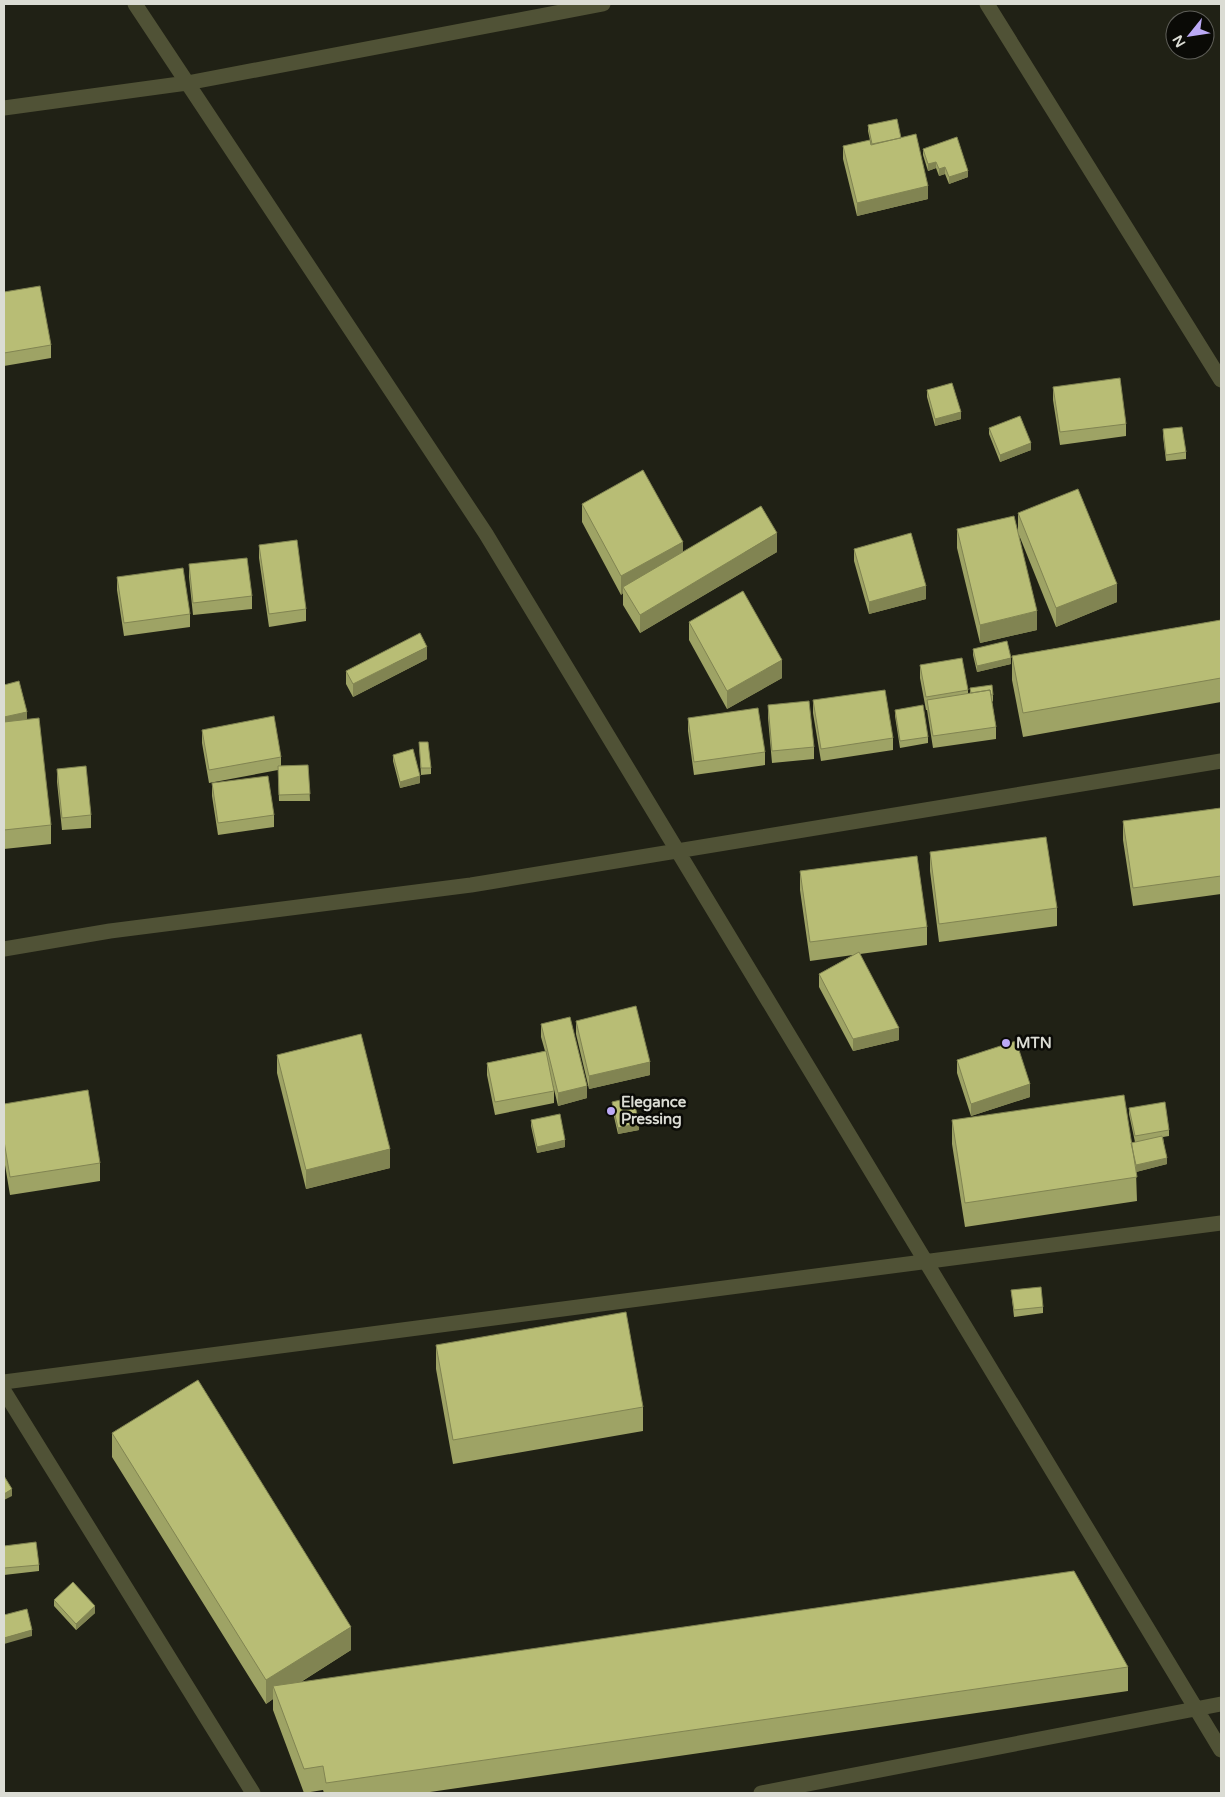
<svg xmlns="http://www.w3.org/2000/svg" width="1225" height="1797" viewBox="0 0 1225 1797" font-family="'Varela Round',sans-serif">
<rect width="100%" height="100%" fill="#202115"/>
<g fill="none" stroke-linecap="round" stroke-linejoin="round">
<!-- street -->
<path stroke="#505236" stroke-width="15" d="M 135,4 L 486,534 L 1221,1750
M 987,4 L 1221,380
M 4,108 L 187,83 L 603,4
M 4,949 L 110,931 L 471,885 L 1221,761
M 4,1382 L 1221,1223
M 4,1391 L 253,1793
M 761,1793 L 1221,1704"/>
</g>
<!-- wall -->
<path fill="#9ea365" d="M 868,125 L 901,138 L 928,199 L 857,216 L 843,159 L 843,146 L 871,145 L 868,131 Z
M 923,149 L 968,177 L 949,184 L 945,174 L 939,176 L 936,168 L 928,171 L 923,155 Z
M 4,292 L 51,345 L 51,358 L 4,366 Z
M 1053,387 L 1126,424 L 1126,436 L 1060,445 L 1053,400 Z
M 927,390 L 961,419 L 935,426 L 927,397 Z
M 989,428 L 1031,450 L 1000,462 L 989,434 Z
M 1163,429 L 1186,452 L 1186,459 L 1166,461 L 1163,436 Z
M 582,504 L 683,552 L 777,552 L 640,633 L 623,605 L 623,593 L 621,595 L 582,522 Z
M 1018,513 L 1117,602 L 1056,627 L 1019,535 L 1037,630 L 980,643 L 957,548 L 957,529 L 1018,530 Z
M 259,545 L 306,609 L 306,621 L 269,627 L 259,558 Z
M 854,549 L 926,599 L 869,614 L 854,561 Z
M 189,564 L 252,596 L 252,609 L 193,615 L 189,577 Z
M 117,577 L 190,614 L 190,627 L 124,636 L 117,590 Z
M 1221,620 L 1221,702 L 1023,737 L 1012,680 L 1012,656 Z
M 689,622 L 782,678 L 727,709 L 689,640 Z
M 973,649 L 1011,664 L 977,672 L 973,655 Z
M 427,659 L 353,697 L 346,684 L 346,671 Z
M 920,665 L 968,690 L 968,694 L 970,694 L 970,688 L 993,695 L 993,701 L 992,702 L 996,727 L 996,739 L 933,748 L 927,710 L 926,710 L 920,678 Z
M 4,685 L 27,720 L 51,825 L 51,844 L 4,849 Z
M 813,700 L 893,738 L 893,750 L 821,761 L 813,713 Z
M 768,705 L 814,747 L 814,759 L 772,763 L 768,718 Z
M 895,710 L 928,737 L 928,743 L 900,748 L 895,716 Z
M 688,718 L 765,752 L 765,765 L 694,775 L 688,731 Z
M 202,730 L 281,757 L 281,766 L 308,765 L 310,801 L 279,801 L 278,770 L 209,783 L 202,743 Z
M 419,742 L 431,768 L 431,774 L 421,775 Z
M 393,755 L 420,783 L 400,788 L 393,761 Z
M 57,769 L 91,815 L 91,828 L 62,830 L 57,782 Z
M 212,783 L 274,815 L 274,827 L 218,835 L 212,796 Z
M 1221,808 L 1221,894 L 1133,906 L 1123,840 L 1123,821 Z
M 930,852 L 1057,908 L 1057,926 L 939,942 L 930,871 Z
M 800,871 L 927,927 L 927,945 L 860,954 L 899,1040 L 853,1051 L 819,987 L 819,974 L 853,955 L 810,961 L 800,890 Z
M 576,1021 L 650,1075 L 589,1089 L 576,1034 Z
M 541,1024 L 587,1098 L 558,1106 L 551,1077 L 554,1091 L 554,1103 L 495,1115 L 487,1075 L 487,1063 L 545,1051 L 541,1037 Z
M 277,1055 L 390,1168 L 306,1189 L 277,1073 Z
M 957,1060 L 1030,1097 L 971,1116 L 957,1073 Z
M 612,1102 L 639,1130 L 618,1134 L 612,1108 Z
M 4,1104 L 100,1163 L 100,1181 L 10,1195 L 4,1159 Z
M 1129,1108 L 1169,1130 L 1169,1136 L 1163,1137 L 1167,1164 L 1136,1172 L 1137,1201 L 965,1227 L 952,1144 L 952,1120 L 1131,1143 L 1135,1142 L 1129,1114 Z
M 531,1120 L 565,1147 L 537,1153 L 531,1126 Z
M 1011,1290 L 1043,1307 L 1043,1313 L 1014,1317 Z
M 436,1345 L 643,1407 L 643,1431 L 453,1464 L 436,1369 Z
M 112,1433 L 351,1650 L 301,1682 L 1128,1667 L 1128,1691 L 423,1793 L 324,1793 L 323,1790 L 304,1793 L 273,1710 L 273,1699 L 266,1704 L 112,1457 Z
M 4,1546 L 39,1565 L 39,1571 L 4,1575 Z
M 54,1600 L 95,1613 L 76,1630 L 54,1606 Z"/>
<!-- shaded-wall -->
<path fill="#818452" d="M 936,162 L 936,168 L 928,171 L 928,164 Z
M 945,167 L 945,174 L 939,176 L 939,169 Z
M 968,171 L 968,177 L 949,184 L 949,177 Z
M 928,186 L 928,199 L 857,216 L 857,203 Z
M 961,412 L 961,419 L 935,426 L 935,419 Z
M 1031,443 L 1031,450 L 1000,462 L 1000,455 Z
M 777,533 L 777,552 L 640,633 L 640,615 Z
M 683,542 L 683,561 L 623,587 L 623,593 L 621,595 L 621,576 Z
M 1117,584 L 1117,602 L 1056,627 L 1056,608 Z
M 926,586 L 926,599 L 869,614 L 869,602 Z
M 1037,611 L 1037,630 L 980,643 L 980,625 Z
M 427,647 L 427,659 L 353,697 L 353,684 Z
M 1011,658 L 1011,664 L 977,672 L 977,666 Z
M 782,660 L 782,678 L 727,709 L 727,691 Z
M 27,712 L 27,724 L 4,730 L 4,717 Z
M 420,776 L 420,783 L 400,788 L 400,782 Z
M 899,1028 L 899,1040 L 853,1051 L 853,1039 Z
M 650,1062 L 650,1075 L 589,1089 L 589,1076 Z
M 1030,1084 L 1030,1097 L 971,1116 L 971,1104 Z
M 587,1086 L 587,1098 L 558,1106 L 558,1093 Z
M 639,1123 L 639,1130 L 618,1134 L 618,1128 Z
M 565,1140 L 565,1147 L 537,1153 L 537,1147 Z
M 390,1149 L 390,1168 L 306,1189 L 306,1170 Z
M 1167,1158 L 1167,1164 L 1136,1172 L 1136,1165 Z
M 12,1489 L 12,1496 L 4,1500 L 4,1494 Z
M 95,1606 L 95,1613 L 76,1630 L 76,1624 Z
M 351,1627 L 351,1650 L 277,1697 L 273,1686 L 273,1699 L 266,1704 L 266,1680 Z
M 32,1630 L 32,1636 L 4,1644 L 4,1638 Z"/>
<!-- building -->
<path fill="#b8bd75" stroke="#818452" d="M 897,119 L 901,138 L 872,144 L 868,125 Z
M 916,134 L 928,186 L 857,203 L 843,146 L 870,140 L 871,145 Z
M 957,137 L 968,171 L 949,177 L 945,167 L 939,169 L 936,162 L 928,164 L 923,149 Z
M 40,286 L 51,345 L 4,353 L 4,292 Z
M 1120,378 L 1126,424 L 1060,432 L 1053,387 Z
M 952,383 L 961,412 L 935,419 L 927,390 Z
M 1020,416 L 1031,443 L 1000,455 L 989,428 Z
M 1182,427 L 1186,452 L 1166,455 L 1163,429 Z
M 643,470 L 683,542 L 621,576 L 582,504 Z
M 1078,489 L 1117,584 L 1056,608 L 1018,513 Z
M 761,506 L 777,533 L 640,615 L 623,587 Z
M 1014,516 L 1037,611 L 980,625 L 957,529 Z
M 911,533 L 926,586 L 869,602 L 854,549 Z
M 297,540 L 306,609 L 269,614 L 259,545 Z
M 247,558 L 252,596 L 193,603 L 189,564 Z
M 183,568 L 190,614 L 124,623 L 117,577 Z
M 743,591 L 782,660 L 727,691 L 689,622 Z
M 1221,620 L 1221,678 L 1023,713 L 1012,656 Z
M 420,633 L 427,647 L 353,684 L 346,671 Z
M 1007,641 L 1011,658 L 977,666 L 973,649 Z
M 962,658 L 968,690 L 926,697 L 920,665 Z
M 19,681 L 27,712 L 4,717 L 4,685 Z
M 992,685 L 993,695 L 991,695 L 990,690 L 971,693 L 970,688 Z
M 885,690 L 893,738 L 821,749 L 813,700 Z
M 990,690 L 996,727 L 933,736 L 927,700 Z
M 809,701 L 814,747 L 772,751 L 768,705 Z
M 923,705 L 928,737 L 900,741 L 895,710 Z
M 758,708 L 765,752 L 694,762 L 688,718 Z
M 274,716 L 281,757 L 209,770 L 202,730 Z
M 39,718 L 51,825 L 4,830 L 4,722 Z
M 419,742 L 428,742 L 431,768 L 421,768 Z
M 413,749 L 420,776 L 400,782 L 393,755 Z
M 308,765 L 310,794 L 279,795 L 278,766 Z
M 86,766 L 91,815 L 62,818 L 57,769 Z
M 268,776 L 274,815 L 218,823 L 212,783 Z
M 1221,808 L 1221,876 L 1133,888 L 1123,821 Z
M 1046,837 L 1057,908 L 939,924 L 930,852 Z
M 917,856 L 927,927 L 810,942 L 800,871 Z
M 859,952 L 899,1028 L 853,1039 L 819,974 Z
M 636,1006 L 650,1062 L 589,1076 L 576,1021 Z
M 570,1017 L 587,1086 L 558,1093 L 541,1024 Z
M 361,1034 L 390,1149 L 306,1170 L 277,1055 Z
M 1016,1041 L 1030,1084 L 971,1104 L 957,1060 Z
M 546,1051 L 554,1091 L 495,1102 L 487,1063 Z
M 88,1090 L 100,1163 L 10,1177 L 4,1141 L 4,1104 Z
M 1124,1095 L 1137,1177 L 965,1203 L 952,1120 Z
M 633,1097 L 639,1123 L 618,1128 L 612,1102 Z
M 1165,1102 L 1169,1130 L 1135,1136 L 1129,1108 Z
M 560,1114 L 565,1140 L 537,1147 L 531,1120 Z
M 1162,1136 L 1167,1158 L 1136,1165 L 1131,1143 Z
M 1041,1287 L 1043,1307 L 1014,1310 L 1011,1290 Z
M 626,1312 L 643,1407 L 453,1440 L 436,1345 Z
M 198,1380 L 351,1627 L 266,1680 L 112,1433 Z
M 4,1476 L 12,1489 L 4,1494 Z
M 36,1542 L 39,1565 L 4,1568 L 4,1546 Z
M 1074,1571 L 1128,1667 L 326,1783 L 323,1766 L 304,1769 L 273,1686 Z
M 73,1582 L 95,1606 L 76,1624 L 54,1600 Z
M 27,1609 L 32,1630 L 4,1638 L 4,1615 Z"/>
<!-- markers -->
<g fill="#bcaaf6" stroke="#0a0a06" stroke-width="2">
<circle cx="1006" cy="1043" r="5"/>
<circle cx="611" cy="1111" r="5"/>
</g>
<g text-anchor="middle" stroke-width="5" stroke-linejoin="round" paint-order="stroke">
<!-- poi labels -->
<g font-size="15" font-weight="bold" fill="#dbdcd4" stroke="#0a0a06" text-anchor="start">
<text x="1016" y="1048">MTN</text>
<text x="621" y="1107">Elegance<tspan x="621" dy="17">Pressing</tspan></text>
</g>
</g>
<!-- border -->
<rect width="1225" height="1797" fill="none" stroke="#dbdcd4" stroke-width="10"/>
<!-- north arrow -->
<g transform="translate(1190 35) rotate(240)"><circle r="24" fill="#0a0a06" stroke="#5e5e58"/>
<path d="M0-4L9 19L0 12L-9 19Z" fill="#bcaaf6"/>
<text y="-8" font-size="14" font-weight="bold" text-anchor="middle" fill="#dbdcd4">N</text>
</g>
</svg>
